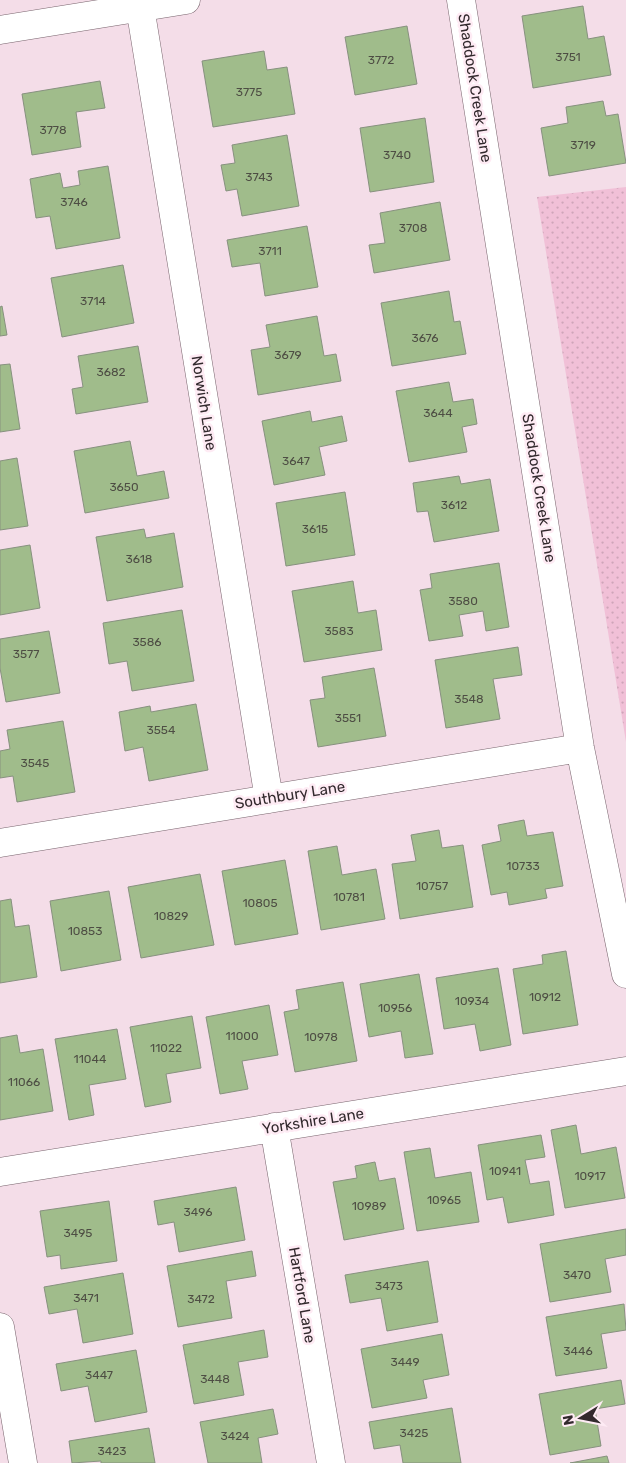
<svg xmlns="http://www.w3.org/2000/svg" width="626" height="1463" viewBox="0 0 626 1463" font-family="Rubik,sans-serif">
<defs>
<pattern id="grass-dots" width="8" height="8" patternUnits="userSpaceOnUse" patternTransform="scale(1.25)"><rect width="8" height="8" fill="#f1c0d7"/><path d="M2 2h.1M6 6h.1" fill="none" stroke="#cfa5b9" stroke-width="1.8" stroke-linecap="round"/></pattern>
</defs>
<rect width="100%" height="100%" fill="#f4dde8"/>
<!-- grass -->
<path fill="url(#grass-dots)" d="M 626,187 L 626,742 L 537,197 Z"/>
<!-- building -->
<path fill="#a0bc8b" stroke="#87917f" d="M 583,6 L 588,39 L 604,36 L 611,75 L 533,88 L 522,16 Z
M 407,26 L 417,84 L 355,95 L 345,37 Z
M 264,51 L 267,70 L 287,67 L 295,114 L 213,127 L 202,61 Z
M 100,81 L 105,108 L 76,112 L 81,147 L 32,155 L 22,94 Z
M 603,101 L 606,116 L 618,114 L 626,163 L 549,176 L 541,128 L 568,123 L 566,107 Z
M 425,118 L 434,182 L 370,192 L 360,128 Z
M 287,135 L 299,206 L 242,216 L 237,189 L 226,191 L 221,165 L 235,163 L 232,145 Z
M 108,166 L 120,238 L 56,249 L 50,216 L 36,218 L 30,179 L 60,173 L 63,188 L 80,185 L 78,171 Z
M 440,202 L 450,260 L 374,273 L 369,245 L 385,243 L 380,213 Z
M 307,226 L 318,287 L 265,296 L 260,263 L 232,267 L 227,240 Z
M 123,265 L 134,323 L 62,337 L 51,278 Z
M 449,291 L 454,322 L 460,321 L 466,354 L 392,366 L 381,303 Z
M 2,306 L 7,335 L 0,336 L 0,307 Z
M 317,316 L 324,356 L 336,354 L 341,381 L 258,395 L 251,350 L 270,347 L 266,325 Z
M 138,346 L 148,402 L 76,414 L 72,389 L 83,387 L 78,356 Z
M 10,364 L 20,429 L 0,432 L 0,365 Z
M 449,382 L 453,402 L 473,399 L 477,424 L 462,427 L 467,452 L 409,462 L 396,391 Z
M 310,411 L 312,422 L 342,416 L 347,441 L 319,447 L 325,475 L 274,485 L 262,421 Z
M 130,441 L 137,476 L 164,471 L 169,498 L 85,513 L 74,451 Z
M 17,458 L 28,526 L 0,530 L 0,461 Z
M 459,476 L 461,484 L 490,479 L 499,531 L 434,542 L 428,511 L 417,512 L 413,483 Z
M 345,492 L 355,555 L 286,566 L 276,503 Z
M 144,529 L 146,538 L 174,533 L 183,587 L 107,601 L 96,537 Z
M 30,545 L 40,608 L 0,615 L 0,550 Z
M 499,563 L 509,627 L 486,631 L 483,611 L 459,615 L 463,636 L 429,641 L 420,590 L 432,588 L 430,574 Z
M 353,581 L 358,613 L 376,610 L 382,650 L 304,662 L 292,591 Z
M 182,610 L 194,681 L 132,691 L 127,661 L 109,664 L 103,623 Z
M 49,631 L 60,693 L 6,702 L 0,668 L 0,639 Z
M 518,647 L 522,675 L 493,679 L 500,719 L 446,728 L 435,660 Z
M 374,668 L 386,736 L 318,747 L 310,700 L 325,698 L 322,677 Z
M 196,704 L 208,770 L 149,781 L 143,747 L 125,751 L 119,712 L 150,706 L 151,712 Z
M 63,721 L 75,792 L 17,802 L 13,776 L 0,778 L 0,751 L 10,749 L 7,730 Z
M 524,820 L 527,836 L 553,832 L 563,886 L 545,889 L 547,898 L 509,905 L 507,892 L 491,895 L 482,845 L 501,841 L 498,825 Z
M 439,830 L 442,848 L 463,845 L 473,907 L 400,919 L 392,864 L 416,861 L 411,835 Z
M 337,846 L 342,875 L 376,869 L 385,919 L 321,930 L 308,851 Z
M 285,860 L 298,934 L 235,945 L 222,871 Z
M 200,874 L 214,945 L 141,958 L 128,887 Z
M 109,891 L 121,960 L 61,971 L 50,901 Z
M 11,899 L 15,927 L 29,925 L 37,977 L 0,983 L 0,901 Z
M 566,951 L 578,1025 L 523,1034 L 513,969 L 543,964 L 542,955 Z
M 498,968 L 511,1045 L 480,1051 L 475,1024 L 444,1029 L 436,978 Z
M 419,974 L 433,1054 L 405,1058 L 401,1031 L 369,1037 L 360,984 Z
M 343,982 L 357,1061 L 295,1072 L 284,1012 L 299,1009 L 296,990 Z
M 269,1005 L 278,1055 L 242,1061 L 248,1089 L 220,1094 L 206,1017 Z
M 192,1016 L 201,1068 L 166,1074 L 171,1102 L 145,1107 L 130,1027 Z
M 117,1029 L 126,1079 L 89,1085 L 94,1115 L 69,1120 L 55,1039 Z
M 17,1035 L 20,1053 L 43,1049 L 53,1111 L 0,1120 L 0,1038 Z
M 576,1125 L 581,1154 L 616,1147 L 625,1198 L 565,1208 L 551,1130 Z
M 541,1135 L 545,1157 L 525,1160 L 530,1184 L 549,1181 L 554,1215 L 508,1223 L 503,1197 L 487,1200 L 478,1145 Z
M 430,1148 L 435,1178 L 471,1172 L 479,1222 L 417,1231 L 404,1152 Z
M 375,1162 L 379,1181 L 395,1178 L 404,1229 L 344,1240 L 333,1182 L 357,1178 L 355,1166 Z
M 236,1187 L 245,1240 L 179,1252 L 174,1222 L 158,1225 L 154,1201 Z
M 109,1201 L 117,1261 L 61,1269 L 60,1255 L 47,1257 L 40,1211 Z
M 626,1229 L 626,1255 L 605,1259 L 611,1292 L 550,1302 L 540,1244 Z
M 252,1251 L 256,1276 L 226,1281 L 232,1318 L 178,1327 L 167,1266 Z
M 428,1261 L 438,1322 L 387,1331 L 381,1298 L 350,1303 L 345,1275 Z
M 123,1273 L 133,1334 L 83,1343 L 77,1309 L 49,1314 L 44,1287 Z
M 624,1304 L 626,1330 L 601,1334 L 607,1368 L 556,1376 L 546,1317 Z
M 264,1330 L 268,1357 L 238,1362 L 244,1395 L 194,1404 L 183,1345 Z
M 442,1334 L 449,1375 L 423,1380 L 427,1398 L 372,1408 L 361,1349 Z
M 136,1350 L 147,1412 L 95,1422 L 88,1386 L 61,1391 L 56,1364 Z
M 621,1380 L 625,1404 L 595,1409 L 601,1446 L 550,1455 L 539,1394 Z
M 452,1408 L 461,1463 L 403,1463 L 400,1445 L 374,1449 L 369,1422 Z
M 273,1409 L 278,1434 L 258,1438 L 262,1463 L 208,1463 L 200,1422 Z
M 149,1428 L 155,1463 L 101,1463 L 101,1461 L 72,1463 L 69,1441 Z
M 607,1456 L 609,1463 L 570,1463 Z"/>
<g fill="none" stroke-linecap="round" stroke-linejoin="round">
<!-- minor casing -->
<g stroke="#78646d" stroke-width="29">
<path id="minor" d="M 461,0 L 580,748 L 626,974
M 140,7 L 269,799
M 0,30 L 186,0
M 0,843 L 580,748
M 274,1127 L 331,1463
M 0,1172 L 626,1071
M 0,1327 L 23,1463"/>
</g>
<!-- minor -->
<use href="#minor" stroke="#fff" stroke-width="28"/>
</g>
<g text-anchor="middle" stroke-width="5" stroke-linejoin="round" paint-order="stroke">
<!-- number labels -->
<g font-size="12" fill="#4e4e44">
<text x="568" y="61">3751</text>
<text x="381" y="64">3772</text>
<text x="249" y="96">3775</text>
<text x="53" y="134">3778</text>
<text x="583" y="149">3719</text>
<text x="397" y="159">3740</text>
<text x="259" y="181">3743</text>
<text x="74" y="206">3746</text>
<text x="413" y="232">3708</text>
<text x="270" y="255">3711</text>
<text x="93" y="305">3714</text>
<text x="425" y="342">3676</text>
<text x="288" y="359">3679</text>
<text x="111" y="376">3682</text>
<text x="438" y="417">3644</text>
<text x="296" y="465">3647</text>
<text x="124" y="491">3650</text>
<text x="454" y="509">3612</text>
<text x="315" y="533">3615</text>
<text x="139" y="563">3618</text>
<text x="463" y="605">3580</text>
<text x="339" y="635">3583</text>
<text x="147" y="646">3586</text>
<text x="26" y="658">3577</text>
<text x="469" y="703">3548</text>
<text x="348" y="722">3551</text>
<text x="161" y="734">3554</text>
<text x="35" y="767">3545</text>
<text x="523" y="870">10733</text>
<text x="432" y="890">10757</text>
<text x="349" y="901">10781</text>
<text x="260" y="907">10805</text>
<text x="171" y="920">10829</text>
<text x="85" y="935">10853</text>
<text x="545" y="1001">10912</text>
<text x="472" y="1005">10934</text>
<text x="395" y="1012">10956</text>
<text x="242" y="1040">11000</text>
<text x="321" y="1041">10978</text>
<text x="166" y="1052">11022</text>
<text x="90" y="1063">11044</text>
<text x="24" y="1086">11066</text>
<text x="505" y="1175">10941</text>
<text x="590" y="1180">10917</text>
<text x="444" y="1204">10965</text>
<text x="369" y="1210">10989</text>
<text x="198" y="1216">3496</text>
<text x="78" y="1237">3495</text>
<text x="577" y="1279">3470</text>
<text x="389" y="1290">3473</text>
<text x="86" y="1302">3471</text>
<text x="201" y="1303">3472</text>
<text x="578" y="1355">3446</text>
<text x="405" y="1366">3449</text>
<text x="99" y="1379">3447</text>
<text x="215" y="1383">3448</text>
<text x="414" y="1437">3425</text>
<text x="235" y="1440">3424</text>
<text x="112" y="1455">3423</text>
</g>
<!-- street labels -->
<g font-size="15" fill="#32292d" stroke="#feebf4">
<text transform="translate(475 88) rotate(81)" y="5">Shaddock Creek Lane</text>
<text transform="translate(204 403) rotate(81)" y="5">Norwich Lane</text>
<text transform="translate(539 488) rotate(81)" y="5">Shaddock Creek Lane</text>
<text transform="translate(290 795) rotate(-9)" y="5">Southbury Lane</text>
<text transform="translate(313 1121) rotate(-9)" y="5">Yorkshire Lane</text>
<text transform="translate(302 1295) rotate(80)" y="5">Hartford Lane</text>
</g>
</g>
<!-- north arrow -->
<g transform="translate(581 1418) rotate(260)" stroke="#feebf4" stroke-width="4" paint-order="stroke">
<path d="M0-4L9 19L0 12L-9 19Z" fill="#32292d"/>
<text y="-8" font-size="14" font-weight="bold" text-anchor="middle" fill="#32292d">N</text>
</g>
</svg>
